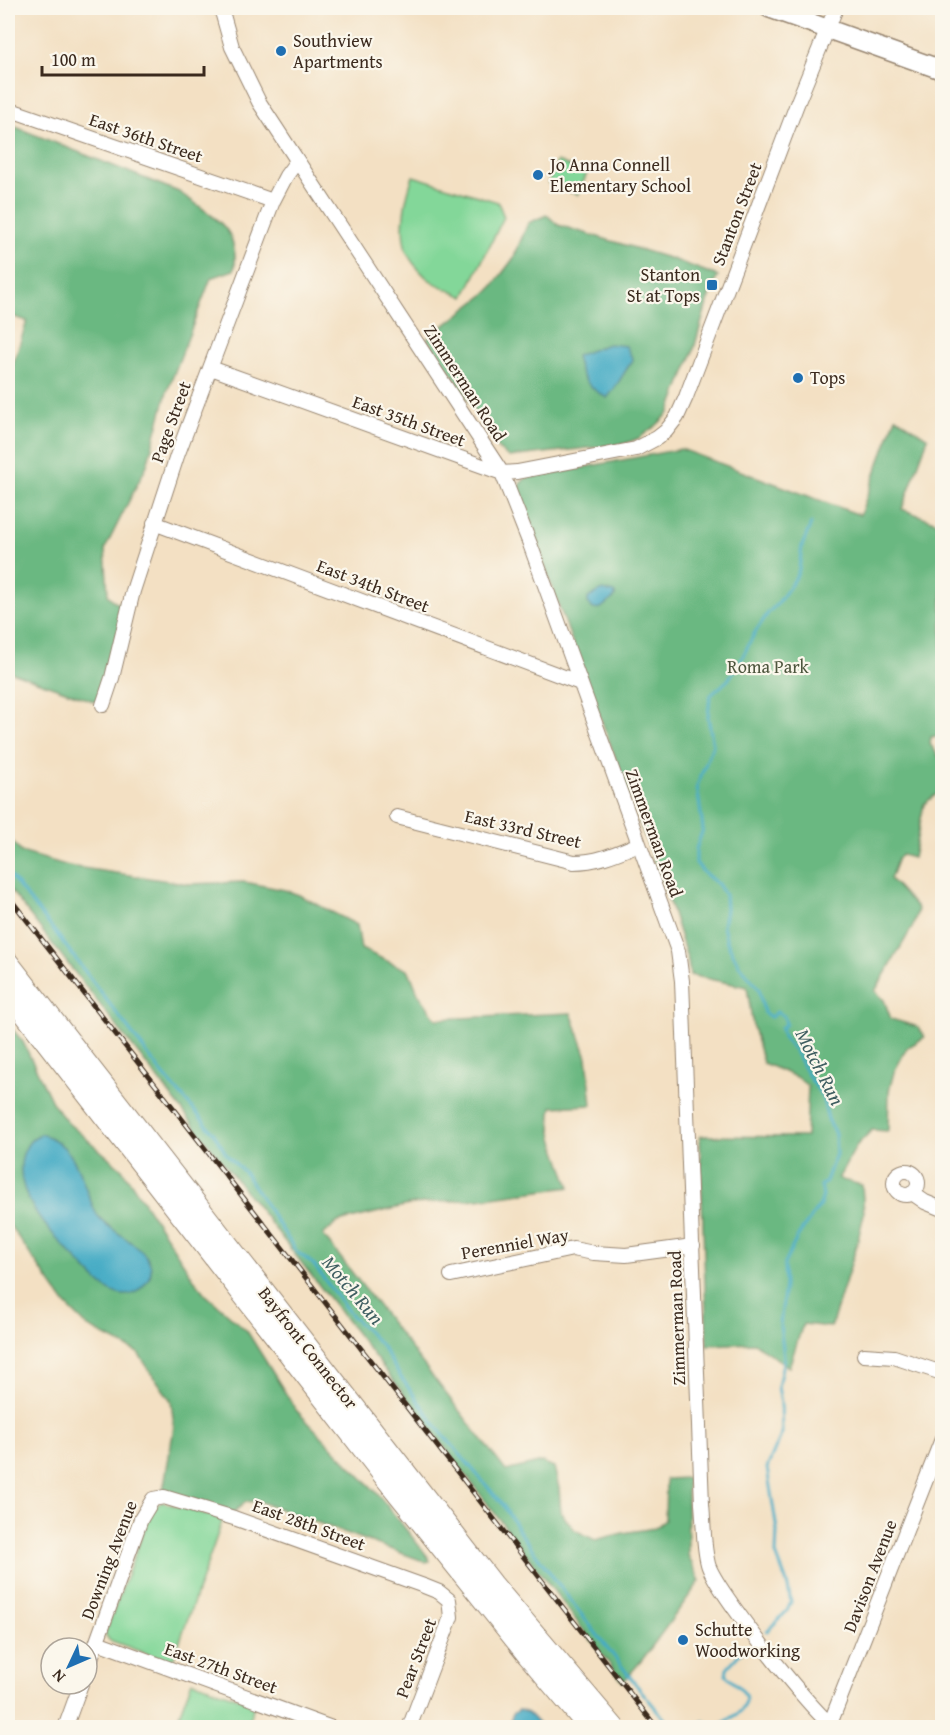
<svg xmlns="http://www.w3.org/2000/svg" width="950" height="1735" viewBox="0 0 950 1735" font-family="'Gentium Book Plus',serif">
<rect width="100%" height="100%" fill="#fbf7ec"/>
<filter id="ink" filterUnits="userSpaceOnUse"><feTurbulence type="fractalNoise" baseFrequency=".0167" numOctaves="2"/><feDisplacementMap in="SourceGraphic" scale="12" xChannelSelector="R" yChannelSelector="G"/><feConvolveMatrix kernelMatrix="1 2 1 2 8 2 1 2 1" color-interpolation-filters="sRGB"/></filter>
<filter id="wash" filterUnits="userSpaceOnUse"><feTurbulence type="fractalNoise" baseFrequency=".008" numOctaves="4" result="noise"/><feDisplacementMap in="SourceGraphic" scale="24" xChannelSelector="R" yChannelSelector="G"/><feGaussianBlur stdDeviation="1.35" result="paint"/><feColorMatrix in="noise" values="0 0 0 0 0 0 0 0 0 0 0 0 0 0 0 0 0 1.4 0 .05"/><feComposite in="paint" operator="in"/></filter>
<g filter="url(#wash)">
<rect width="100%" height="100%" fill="#f3e0c3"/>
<!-- green -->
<path fill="#83d799" stroke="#5f805c" stroke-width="1.5" d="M 557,161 L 587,173 L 578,195 L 548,183 Z
M 413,176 L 498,202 L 504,217 L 464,297 C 452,291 436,286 426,277 C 418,269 407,258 405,246 C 400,224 406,196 413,176 Z
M 162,1502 L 223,1519 L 172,1663 L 109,1640 L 105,1634 L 152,1509 Z
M 192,1681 L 255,1704 L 246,1727 L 174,1728 Z"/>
<!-- forest -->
<path fill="#6ab881" stroke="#527150" stroke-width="1.5" d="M 8,124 L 179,192 C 193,202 220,219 228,232 C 234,241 237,260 234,270 L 211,278 L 167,392 L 147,465 L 105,549 L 108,595 L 116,603 L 126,602 L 99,703 L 8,671 L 8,380 L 27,321 L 8,315 Z
M 547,215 L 558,225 L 672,259 L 718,276 L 710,293 L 693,352 L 669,413 L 657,425 L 639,438 L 624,444 L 509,457 L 498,449 L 456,380 L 427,339 L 489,291 L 513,259 L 528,223 Z
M 896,417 L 928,438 L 902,509 L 942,524 L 942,735 L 931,737 L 930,744 L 942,761 L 942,779 L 938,793 L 924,804 L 913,858 L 902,855 L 898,858 L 890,879 L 918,909 L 913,926 L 875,991 L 884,1000 L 891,1019 L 918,1027 L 925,1037 L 907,1048 L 894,1072 L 889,1091 L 888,1131 L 872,1130 L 857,1145 L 838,1179 L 862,1185 L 864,1214 L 856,1248 L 831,1327 L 803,1324 L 789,1367 L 754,1343 L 707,1345 L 700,1136 L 806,1137 L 808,1086 L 796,1077 L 763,1063 L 753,1027 L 747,987 L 690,975 L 688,961 L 672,910 L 517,493 L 520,484 L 526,478 L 681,449 L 860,515 Z
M 8,836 L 21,852 L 69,866 L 189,884 L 244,882 L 285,890 L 299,895 L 357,925 L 361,949 L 409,971 L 418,993 L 436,1019 L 571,1013 L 587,1057 L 592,1105 L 552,1107 C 546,1133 562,1162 570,1187 L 477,1199 L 413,1204 L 338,1222 L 323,1235 L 506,1471 L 542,1462 L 554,1467 L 559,1488 L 561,1513 L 575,1530 L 595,1540 L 623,1533 L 655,1528 L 665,1520 L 666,1479 L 687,1478 L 688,1555 L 700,1581 L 642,1660 L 623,1682 L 414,1407 L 8,887 Z
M 8,1024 L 23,1042 L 52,1102 L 59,1112 L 68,1123 L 122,1169 L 193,1278 L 205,1294 L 247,1331 L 296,1410 L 376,1492 L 429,1558 L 430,1561 L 426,1562 L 258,1501 L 246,1502 L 233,1513 L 163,1491 L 174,1427 L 171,1401 L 138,1353 L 88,1327 L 66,1305 L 8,1223 Z"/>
<!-- water -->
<path fill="#45abc5" stroke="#406a72" stroke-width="1.5" d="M 608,344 L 626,346 L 633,360 C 623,373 618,386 607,398 C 587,386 581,379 576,356 Z
M 602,590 L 615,593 L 615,597 L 601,608 L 593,609 L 588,603 L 588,598 Z
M 41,1134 C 78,1144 81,1183 96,1213 C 109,1236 179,1256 139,1290 C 133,1295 126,1296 118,1294 C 103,1290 90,1273 79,1262 C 53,1235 11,1196 23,1154 C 27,1144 31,1138 41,1134 Z
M 519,1710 L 528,1713 L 541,1727 L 507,1727 L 513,1714 Z"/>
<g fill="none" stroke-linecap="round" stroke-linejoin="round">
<!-- stream -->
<path stroke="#45abc5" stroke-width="3" d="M 8,873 L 59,937 L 161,1072 L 213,1132 L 227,1155 L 245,1173 L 296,1251 L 313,1264 L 351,1315 L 381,1345 L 400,1376 L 440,1431 L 503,1505 L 519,1531 L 567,1596 L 634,1682 L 672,1728
M 767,1631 L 787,1611 L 791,1602 L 787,1583 L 776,1554 L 777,1530 L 767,1468 L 782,1433 L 781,1403 L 778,1387 L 784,1357 L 780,1325 L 785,1285 L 784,1264 L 799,1234 L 820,1205 L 823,1196 L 821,1185 L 826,1181 L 836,1154 L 835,1134 L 828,1119 L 822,1096 L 806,1072 L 795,1051 L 783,1037 L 781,1028 L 786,1024 L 784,1016 L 777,1012 L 771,1017 L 764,1013 L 759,989 L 739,965 L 727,942 L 723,926 L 726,909 L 725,895 L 718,884 L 704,873 L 696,863 L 696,849 L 703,829 L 697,786 L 713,745 L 708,717 L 710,696 L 728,680 L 740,662 L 754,634 L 768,613 L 778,603 L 795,579 L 799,569 L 802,546 L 811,524
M 716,1727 C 730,1719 757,1707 741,1689 C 736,1683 730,1681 726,1675 L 727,1668 L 743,1650
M 695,1728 L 704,1721 L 716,1727"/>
</g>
</g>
<g filter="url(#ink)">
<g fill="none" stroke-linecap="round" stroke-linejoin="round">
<!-- minor casing -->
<g stroke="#978570" stroke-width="16">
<path id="minor" d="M 221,8 L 232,47 L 259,102 L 502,473 L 530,544 L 678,951 L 682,981 L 702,1504 C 704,1523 703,1545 708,1564 C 714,1588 813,1714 835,1728
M 8,109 L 273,201
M 211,368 L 502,473 L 517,472 L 636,449 L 657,438 L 666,431 L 677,417 L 686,397 L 797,104 L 836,8
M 154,523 L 580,683
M 103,705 L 112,678 L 133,591 L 177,456 L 273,201 L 286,176 L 297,161
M 397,817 L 574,862 C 598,862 617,853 639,844
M894 1183a12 12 0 1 1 24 0a12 12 0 1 1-24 0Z
M 912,1193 L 925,1202 L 942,1209
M 451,1275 L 573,1249 L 594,1253 L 626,1255 L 693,1246
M 864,1355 L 894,1357 L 942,1373
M 97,1642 L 332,1728
M 87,1669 L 141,1519 L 153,1499 L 164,1497 L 234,1518 L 424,1586 L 439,1592 L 449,1600 L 451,1617 L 409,1728
M 830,1724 L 942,1439
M 65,1728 L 81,1684"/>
</g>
<!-- major casing -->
<g stroke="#978570" stroke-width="21">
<path id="major" d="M 769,8 L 942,70"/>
</g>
<!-- highway casing -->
<g stroke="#978570" stroke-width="22">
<path id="highway" d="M 8,962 L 493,1584 L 615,1728
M 8,993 L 386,1479 L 528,1656 L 589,1728"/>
</g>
<!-- minor -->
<use href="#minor" stroke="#fff" stroke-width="14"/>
<!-- major -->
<use href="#major" stroke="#fff" stroke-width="18"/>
<!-- highway -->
<use href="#highway" stroke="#fff" stroke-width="20"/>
<!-- rail casing -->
<g stroke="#3b2a1e" stroke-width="5">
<path id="rail" d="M 8,896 L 657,1728"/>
</g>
<!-- rail -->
<use href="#rail" stroke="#fbf7ec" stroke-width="3" stroke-dasharray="9" stroke-linecap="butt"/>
</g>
</g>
<!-- markers -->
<g fill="#1f6fb2" stroke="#fbf7ec" stroke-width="2">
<circle cx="281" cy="51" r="6"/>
<circle cx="538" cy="175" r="6"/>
<rect x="706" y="279" width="12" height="12" rx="3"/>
<circle cx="798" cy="378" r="6"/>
<circle cx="683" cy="1640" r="6"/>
</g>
<g text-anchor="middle" stroke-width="4.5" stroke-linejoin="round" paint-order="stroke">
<!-- poi labels -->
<g font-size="18" fill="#3b2a1e" stroke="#fbf7ec" text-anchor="start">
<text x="293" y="47">Southview<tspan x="293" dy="21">Apartments</tspan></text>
<text x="550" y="171">Jo Anna Connell<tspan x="550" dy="21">Elementary School</tspan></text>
<text x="700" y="281" text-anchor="end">Stanton<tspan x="700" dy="21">St at Tops</tspan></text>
<text x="810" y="384">Tops</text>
<text x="695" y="1636">Schutte<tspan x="695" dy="21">Woodworking</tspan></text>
</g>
<!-- street labels -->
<g font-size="18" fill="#3b2a1e" stroke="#fbf7ec">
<text transform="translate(146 138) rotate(19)" y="6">East 36th Street</text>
<text transform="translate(737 214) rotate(-69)" y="6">Stanton Street</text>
<text transform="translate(465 383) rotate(57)" y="6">Zimmerman Road</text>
<text transform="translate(409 421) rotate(20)" y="6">East 35th Street</text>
<text transform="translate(171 422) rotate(-70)" y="6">Page Street</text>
<text transform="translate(373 586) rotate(21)" y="6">East 34th Street</text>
<text transform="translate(523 829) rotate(13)" y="6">East 33rd Street</text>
<text transform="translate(654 833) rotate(70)" y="6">Zimmerman Road</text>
<text transform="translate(515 1244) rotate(-10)" y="6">Perenniel Way</text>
<text transform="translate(677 1318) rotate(-92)" y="6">Zimmerman Road</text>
<text transform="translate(308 1348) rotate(52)" y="6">Bayfront Connector</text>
<text transform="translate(309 1525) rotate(20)" y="6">East 28th Street</text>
<text transform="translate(109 1560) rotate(-69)" y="6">Downing Avenue</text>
<text transform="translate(870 1576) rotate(-69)" y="6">Davison Avenue</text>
<text transform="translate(416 1658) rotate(-69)" y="6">Pear Street</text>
<text transform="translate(221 1668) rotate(20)" y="6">East 27th Street</text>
</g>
<!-- park labels -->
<g font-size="18" fill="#4d553d" stroke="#fbf7ec">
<text x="768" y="673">Roma Park</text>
</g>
<!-- water labels -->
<g font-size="20" font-style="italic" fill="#3f5e61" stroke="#fbf7ec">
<text transform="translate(820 1067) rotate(63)" y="7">Motch Run</text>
<text transform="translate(353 1290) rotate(50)" y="7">Motch Run</text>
</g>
</g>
<!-- margin -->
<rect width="950" height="1735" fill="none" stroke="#fbf7ec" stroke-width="30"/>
<!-- north arrow -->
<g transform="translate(69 1666) rotate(226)"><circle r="28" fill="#fbf7ec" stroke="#aea59a" stroke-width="1.5"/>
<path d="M0-4.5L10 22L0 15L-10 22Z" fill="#1f6fb2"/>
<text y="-9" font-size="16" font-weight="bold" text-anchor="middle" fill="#3b2a1e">N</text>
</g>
<!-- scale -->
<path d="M42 66v9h162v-9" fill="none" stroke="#3b2a1e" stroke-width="3"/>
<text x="51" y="66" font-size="18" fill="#3b2a1e" stroke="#fbf7ec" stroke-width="4.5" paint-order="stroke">100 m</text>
</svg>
